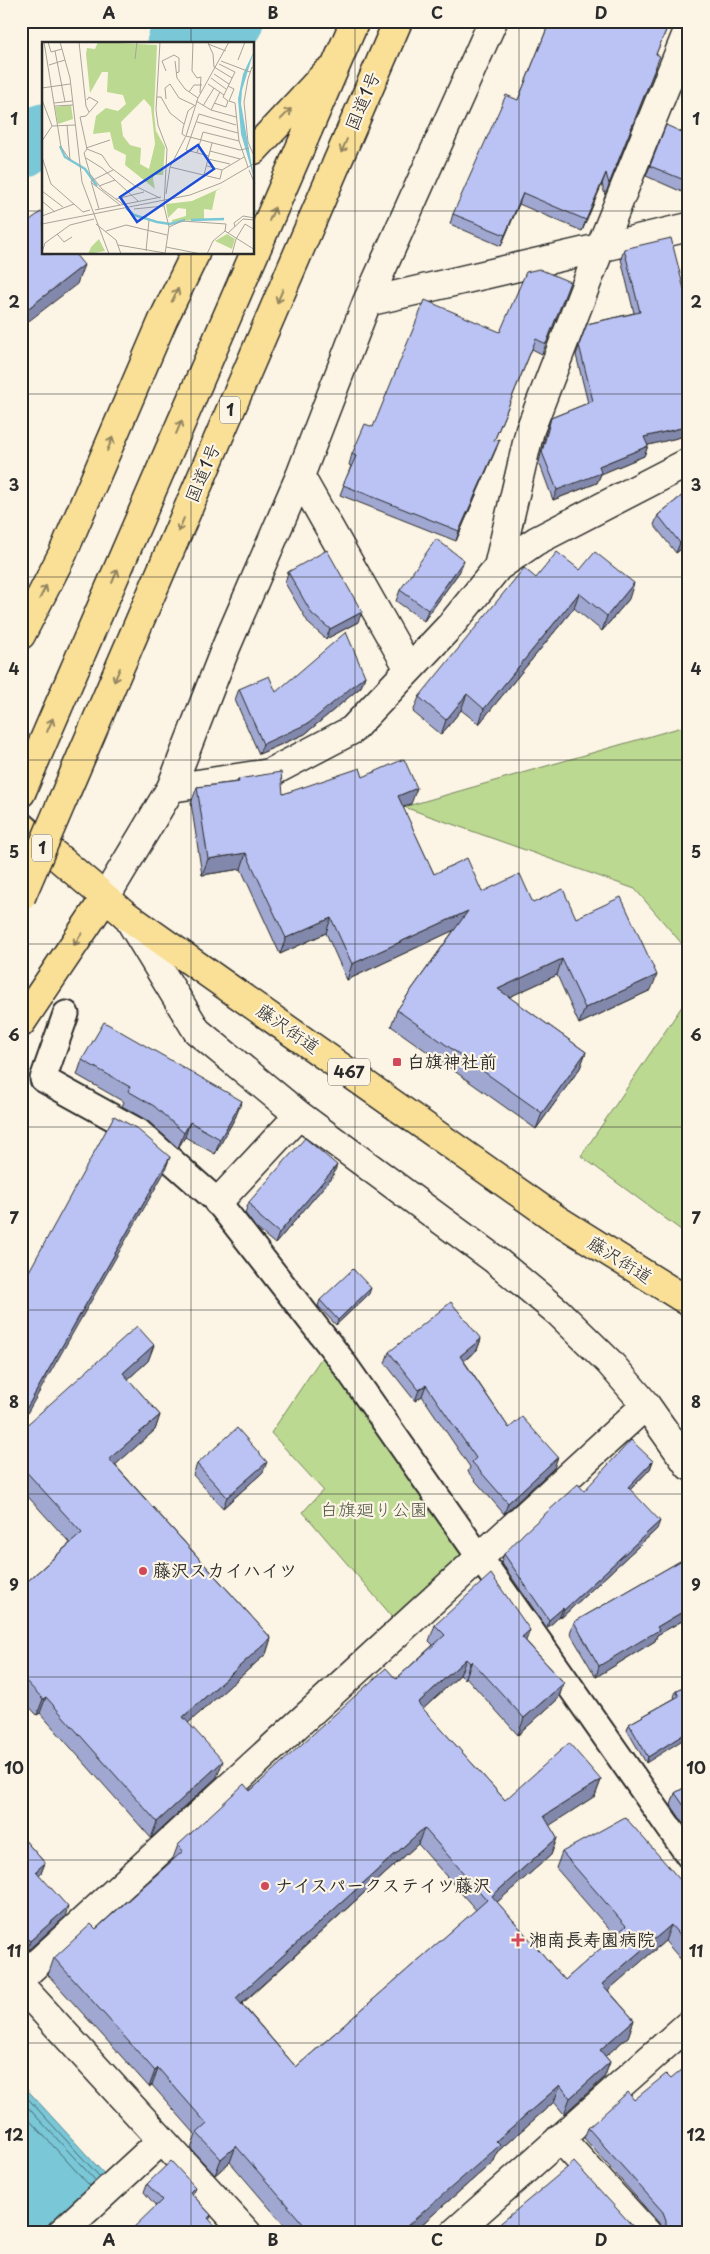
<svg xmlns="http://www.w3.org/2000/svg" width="710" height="2254" viewBox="0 0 710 2254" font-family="'Playpen Sans','Klee One',sans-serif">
<rect width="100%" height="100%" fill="#fcf5e5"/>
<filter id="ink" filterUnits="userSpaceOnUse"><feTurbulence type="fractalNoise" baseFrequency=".02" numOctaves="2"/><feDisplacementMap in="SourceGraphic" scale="10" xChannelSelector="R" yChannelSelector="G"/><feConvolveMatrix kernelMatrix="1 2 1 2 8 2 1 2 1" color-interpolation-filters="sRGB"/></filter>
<g filter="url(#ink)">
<!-- green -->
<path fill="#bcd991" stroke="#74825e" d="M 689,725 L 689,952 L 635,889 L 404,807 Z
M 689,996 L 689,1236 L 581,1156 Z
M 324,1354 L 473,1550 L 396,1621 L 303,1512 L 323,1490 L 271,1433 Z"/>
<!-- water -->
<path fill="#79c7d7" stroke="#5a8992" d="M 21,2083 L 118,2189 L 68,2233 L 21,2233 Z"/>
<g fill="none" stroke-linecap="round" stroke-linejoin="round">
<!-- shore -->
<path stroke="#4a6970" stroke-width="1" d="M 21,2091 L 100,2177
M 21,2100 L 96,2181
M 21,2111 L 90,2186"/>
<!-- river -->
<path stroke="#79c7d7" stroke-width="61" d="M 177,44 L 233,21
M 21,148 L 44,134"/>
<!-- pedestrian casing -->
<g stroke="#2b2b2b" stroke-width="29">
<path id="pedestrian" d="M 66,1014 L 43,1079 L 139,1132 L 218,1202 L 340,1358 L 689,1856"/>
</g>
<!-- minor casing -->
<g stroke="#2b2b2b" stroke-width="31">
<path id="minor" d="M 367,302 L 689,227
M 300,476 L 409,669
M 498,567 L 530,430 L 601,246 L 689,28
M 171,788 L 270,773 L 352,730 L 451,625 L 498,567 L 536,541 L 689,462
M 105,898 L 171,788 L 226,647 L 300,476 L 367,302 L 493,21
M 127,916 L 197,1031 L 299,1115 L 494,1259 L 558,1312 L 609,1362 L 646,1405 L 689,1466
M 218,1202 L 299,1115
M 21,1978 L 646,1405
M 21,1986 L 247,2233
M 560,2138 L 647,2233
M 61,2233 L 162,2140
M 454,2233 L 689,2024"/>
</g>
<!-- trunk casing -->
<g stroke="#2b2b2b" stroke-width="31">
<path id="trunk" d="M 254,150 L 326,73
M 21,635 L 63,553 L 163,320 L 195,254
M 21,793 L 355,21
M 63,799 L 398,21
M 21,826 L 127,916 L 556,1219 L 689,1302
M 21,1023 L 105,898"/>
</g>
<!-- pedestrian -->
<use href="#pedestrian" stroke="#fcf5e5" stroke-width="25"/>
<!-- minor -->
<use href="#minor" stroke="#fcf5e5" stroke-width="28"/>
<!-- trunk -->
<use href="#trunk" stroke="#fadf96" stroke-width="28"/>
<!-- trunk-bridge casing -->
<g stroke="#2b2b2b" stroke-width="31" stroke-linecap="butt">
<path id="trunk-bridge" d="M 21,897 L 63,799"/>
</g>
<!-- trunk-bridge -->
<use href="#trunk-bridge" stroke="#fadf96" stroke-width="28"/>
</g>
<!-- wall -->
<path fill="#a0a8d2" stroke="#2b2b2b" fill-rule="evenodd" d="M 550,21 L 670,21 L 656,54 L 656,67 L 605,195 L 602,184 L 582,231 L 519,204 L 501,246 L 450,224 L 453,214 L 518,100 Z
M 689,126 L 689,195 L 646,176 L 650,166 L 686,134 Z
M 624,249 L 687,301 L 689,301 L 689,435 L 648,445 L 648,446 L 644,456 L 601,474 L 597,483 L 553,500 L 539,462 L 547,428 L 551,418 L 588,403 L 576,355 L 587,324 L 634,313 L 621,259 Z
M 570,282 L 542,354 L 532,349 L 494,441 L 496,449 L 456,541 L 340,495 L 351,466 L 349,465 L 352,454 L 373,427 L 500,332 Z
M 689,490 L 689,543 L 676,553 L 654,525 L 658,515 Z
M 580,570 L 629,599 L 602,631 L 574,608 L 479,724 L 461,710 L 441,735 L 413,712 L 419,697 L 536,578 Z
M 460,571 L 424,621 L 396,601 L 400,590 Z
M 288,572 L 358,622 L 326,639 L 309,624 L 285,583 Z
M 365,676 L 361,687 L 305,734 L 259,754 L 235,700 L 239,689 L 276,692 Z
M 363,777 L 411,804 L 403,808 L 434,874 L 482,892 L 533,903 L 576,918 L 651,990 L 579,1024 L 557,975 L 509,997 L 586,1052 L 580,1068 L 536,1129 L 391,1026 L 397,1010 L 454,930 L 347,980 L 326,933 L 280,954 L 241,869 L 202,875 L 191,803 L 197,787 L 237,782 L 238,779 L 283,794 Z
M 82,1060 L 236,1116 L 215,1154 L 185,1137 L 178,1148 L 148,1121 L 122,1106 L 124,1102 L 77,1075 Z
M 333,1176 L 275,1244 L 256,1228 L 245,1213 L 249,1202 Z
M 369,1294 L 336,1325 L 318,1306 L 320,1300 Z
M 481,1339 L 477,1350 L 464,1361 L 509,1428 L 554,1468 L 504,1514 L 468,1472 L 470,1467 L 422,1396 L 415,1401 L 385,1363 L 389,1352 Z
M 154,1345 L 148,1361 L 128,1379 L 160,1415 L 155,1430 L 115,1465 L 271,1638 L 266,1654 L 188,1723 L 217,1777 L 151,1838 L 40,1713 L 37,1715 L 21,1698 L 21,1587 L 70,1543 L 21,1489 L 21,1430 Z
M 653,1461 L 650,1469 L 630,1490 L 657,1529 L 561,1618 L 560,1616 L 547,1628 L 501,1562 L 504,1554 L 584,1491 Z
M 197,1464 L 263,1472 L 223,1508 L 193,1475 Z
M 689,1556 L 689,1617 L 657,1635 L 655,1641 L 596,1677 L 570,1633 L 574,1622 Z
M 435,1625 L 526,1641 L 564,1683 L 558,1699 L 518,1735 L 466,1677 L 464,1679 L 460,1675 L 423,1709 L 505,1800 L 601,1780 L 595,1796 L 549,1825 L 557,1838 L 551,1855 L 497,1902 L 565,1980 L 615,1936 L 556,1868 L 562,1852 L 689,1890 L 689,1969 L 665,1941 L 608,1990 L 634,2020 L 628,2037 L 605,2056 L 610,2062 L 604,2078 L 564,2114 L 554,2102 L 497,2152 L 494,2161 L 412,2233 L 291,2233 L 230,2162 L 215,2175 L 191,2149 L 196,2135 L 152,2085 L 149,2087 L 48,1975 L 54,1958 L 96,1929 L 172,1861 L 178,1845 L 396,1679 L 433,1645 L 429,1641 ZM 418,1844 L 476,1910 L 296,2067 L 242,2004 Z
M 689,1683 L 646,1763 L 627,1730 L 629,1724 L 675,1698 L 674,1697 L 676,1691 Z
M 689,1785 L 689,1831 L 671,1805 L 675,1793 Z
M 21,1836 L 45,1863 L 41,1873 L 39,1875 L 65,1917 L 27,1951 L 24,1949 L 21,1951 Z
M 671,2079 L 689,2233 L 662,2233 L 662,2230 L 659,2223 L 584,2138 L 588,2128 Z
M 147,2184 L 192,2195 L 211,2215 L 210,2219 L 156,2206 L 144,2192 Z"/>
<!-- shaded-wall -->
<path fill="#8288ab" stroke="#2b2b2b" d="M 606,173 L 602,184 L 582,231 L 586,220 Z
M 523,193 L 519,204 L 501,246 L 505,235 Z
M 84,265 L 77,284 L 21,327 L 21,314 Z
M 689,426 L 689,435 L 641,447 L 644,437 Z
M 500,439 L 496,449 L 456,541 L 459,531 Z
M 648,446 L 644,456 L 601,474 L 597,483 L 553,500 L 557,490 L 599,466 Z
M 689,536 L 689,543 L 676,553 L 680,543 Z
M 464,560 L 460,571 L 424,621 L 428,610 Z
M 634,583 L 629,599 L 602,631 L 607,616 Z
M 579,593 L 574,608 L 479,724 L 484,709 Z
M 362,612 L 358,622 L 326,639 L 330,629 Z
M 365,676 L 361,687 L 305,734 L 259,754 L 263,744 Z
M 467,694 L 461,710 L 441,735 L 446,720 Z
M 417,788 L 411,804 L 392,812 L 398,796 Z
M 246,853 L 241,869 L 202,875 L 208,859 Z
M 468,911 L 463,926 L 347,980 L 352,964 Z
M 331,918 L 326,933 L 280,954 L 286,938 Z
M 562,959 L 557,975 L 492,1005 L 498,989 Z
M 657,975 L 651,990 L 579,1024 L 585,1008 Z
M 586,1052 L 580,1068 L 536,1129 L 542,1113 Z
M 242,1101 L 236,1116 L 215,1154 L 220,1139 Z
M 190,1122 L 185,1137 L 178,1148 L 184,1133 Z
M 170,1157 L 164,1173 L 21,1424 L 21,1418 Z
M 337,1165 L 333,1176 L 275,1244 L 279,1233 Z
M 371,1288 L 369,1294 L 336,1325 L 338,1320 Z
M 481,1339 L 477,1350 L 456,1367 L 460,1356 Z
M 154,1345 L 148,1361 L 117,1389 L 123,1373 Z
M 426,1385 L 422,1396 L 415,1401 L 419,1390 Z
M 160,1415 L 155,1430 L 104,1475 L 109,1459 Z
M 558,1457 L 554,1468 L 504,1514 L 508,1503 Z
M 653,1461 L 650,1469 L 625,1495 L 628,1487 Z
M 267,1462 L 263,1472 L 223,1508 L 227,1497 Z
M 660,1521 L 657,1529 L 561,1618 L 564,1610 Z
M 563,1608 L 560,1616 L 547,1628 L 549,1620 Z
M 689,1608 L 689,1617 L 657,1635 L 655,1641 L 596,1677 L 599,1666 L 657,1627 Z
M 530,1630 L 524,1646 L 522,1637 Z
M 271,1638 L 266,1654 L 177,1733 L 183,1717 Z
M 466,1659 L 460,1675 L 412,1719 L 418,1703 Z
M 472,1661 L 466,1677 L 464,1679 L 470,1663 Z
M 564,1683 L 558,1699 L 518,1735 L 524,1718 Z
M 46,1697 L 40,1713 L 37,1715 L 43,1699 Z
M 689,1731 L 689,1736 L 646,1763 L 648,1757 Z
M 223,1761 L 217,1777 L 151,1838 L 157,1822 Z
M 601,1780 L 595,1796 L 538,1833 L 544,1816 Z
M 424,1828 L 418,1844 L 230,2014 L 236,1998 Z
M 557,1838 L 551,1855 L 486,1912 L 492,1896 Z
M 45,1863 L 41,1873 L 32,1881 L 36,1871 Z
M 68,1907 L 65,1917 L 27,1951 L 30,1941 Z
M 671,1925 L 665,1941 L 597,2000 L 602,1984 Z
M 28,1939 L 24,1949 L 21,1951 L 21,1945 Z
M 634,2020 L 628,2037 L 594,2066 L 600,2050 Z
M 610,2062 L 604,2078 L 564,2114 L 570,2098 Z
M 158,2068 L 152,2085 L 149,2087 L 155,2071 Z
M 560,2085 L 554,2102 L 497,2152 L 494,2161 L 412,2233 L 399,2233 L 496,2141 Z
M 236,2146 L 230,2162 L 215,2175 L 221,2159 Z
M 195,2187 L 192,2196 L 190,2192 Z"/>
<!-- building -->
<path fill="#bac3f4" stroke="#2b2b2b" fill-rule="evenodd" d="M 550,21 L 670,21 L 656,54 L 660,56 L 609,184 L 606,173 L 586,220 L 523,193 L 505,235 L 453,214 L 506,95 L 518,100 Z
M 666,125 L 686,134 L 689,126 L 689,182 L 650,166 Z
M 42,211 L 44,213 L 44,254 L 75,254 L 84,265 L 21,314 L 21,227 Z
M 671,238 L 687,301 L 689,301 L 689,426 L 644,437 L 648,446 L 599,466 L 601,473 L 557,490 L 542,452 L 551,418 L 593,401 L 579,345 L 587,324 L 640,312 L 624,249 Z
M 539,269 L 570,282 L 546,344 L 536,339 L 494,441 L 500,439 L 459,531 L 343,485 L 356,456 L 352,454 L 365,424 L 373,427 L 425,300 L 500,332 L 526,272 Z
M 689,490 L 689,536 L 680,543 L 658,515 Z
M 436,539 L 464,560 L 428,610 L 400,590 Z
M 327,550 L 362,612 L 330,629 L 312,614 L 288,572 Z
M 557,552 L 580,570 L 595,552 L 634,583 L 607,616 L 579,593 L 484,709 L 467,694 L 446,720 L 419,697 L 524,568 L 536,578 Z
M 346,632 L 365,676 L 309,723 L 263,744 L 239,689 L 269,676 L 276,692 Z
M 404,759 L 417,788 L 398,796 L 434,874 L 467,858 L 482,892 L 520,874 L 533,903 L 563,889 L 576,918 L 621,897 L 657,975 L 585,1008 L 562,959 L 498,989 L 586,1052 L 542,1113 L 397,1010 L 468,911 L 352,964 L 331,918 L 286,938 L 246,853 L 208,859 L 197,787 L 239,782 L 238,779 L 281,772 L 283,794 L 360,768 L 363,777 Z
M 104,1022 L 242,1101 L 220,1139 L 190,1122 L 184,1133 L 154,1106 L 128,1091 L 130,1087 L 82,1060 Z
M 114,1116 L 136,1128 L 170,1157 L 21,1418 L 21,1286 Z
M 305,1138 L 337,1165 L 279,1233 L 260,1217 L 249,1202 Z
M 353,1269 L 371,1288 L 338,1320 L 320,1300 Z
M 451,1302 L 481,1339 L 460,1356 L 509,1428 L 522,1417 L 558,1457 L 508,1503 L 472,1462 L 476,1458 L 426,1385 L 419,1390 L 389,1352 Z
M 137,1326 L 154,1345 L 123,1373 L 160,1415 L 109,1459 L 271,1638 L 183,1717 L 223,1761 L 157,1822 L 46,1697 L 43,1699 L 21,1676 L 21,1587 L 82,1533 L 21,1466 L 21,1430 Z
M 237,1428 L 267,1462 L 227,1497 L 197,1464 Z
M 631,1440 L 653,1461 L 628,1487 L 660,1521 L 564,1610 L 563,1608 L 549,1620 L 504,1554 L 524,1533 L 578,1484 L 584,1491 Z
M 689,1556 L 689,1608 L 657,1627 L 659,1630 L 599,1666 L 574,1622 Z
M 491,1574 L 530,1630 L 522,1637 L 564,1683 L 524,1718 L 472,1661 L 470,1663 L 466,1659 L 418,1703 L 505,1800 L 569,1743 L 601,1780 L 544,1816 L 557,1838 L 492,1896 L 565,1980 L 626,1926 L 562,1852 L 625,1817 L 689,1890 L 689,1946 L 671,1925 L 602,1984 L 634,2020 L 600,2050 L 610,2062 L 570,2098 L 560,2085 L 496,2141 L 500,2145 L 399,2233 L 311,2233 L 236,2146 L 221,2159 L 197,2133 L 207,2124 L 158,2068 L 155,2071 L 54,1958 L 91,1924 L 96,1929 L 183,1851 L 178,1845 L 244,1784 L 250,1791 L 386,1668 L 396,1679 L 445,1635 L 435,1625 ZM 424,1828 L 487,1900 L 296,2067 L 236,1998 Z
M 689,1683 L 689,1731 L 648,1757 L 629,1724 L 679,1696 L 676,1691 Z
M 689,1785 L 689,1813 L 675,1793 Z
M 21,1836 L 45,1863 L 36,1871 L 68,1907 L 30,1941 L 28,1939 L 21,1945 Z
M 689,2064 L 689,2233 L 662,2233 L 666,2227 L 666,2220 L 663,2212 L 588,2128 L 628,2092 L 634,2100 L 666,2074 L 671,2079 Z
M 171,2161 L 195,2187 L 190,2192 L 211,2215 L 208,2218 L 222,2233 L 128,2233 L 162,2200 L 147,2184 Z
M 574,2162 L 639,2233 L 490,2233 L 490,2232 Z"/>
<!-- one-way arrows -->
<defs><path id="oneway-shaft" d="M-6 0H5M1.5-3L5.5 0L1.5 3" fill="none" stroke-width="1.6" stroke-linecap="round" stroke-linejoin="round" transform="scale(1.25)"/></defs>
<g stroke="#928560">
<use href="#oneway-shaft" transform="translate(286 114) rotate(-46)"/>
<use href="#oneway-shaft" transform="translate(344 146) rotate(113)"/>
<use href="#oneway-shaft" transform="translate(272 214) rotate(-67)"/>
<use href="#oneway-shaft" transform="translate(175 295) rotate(-64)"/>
<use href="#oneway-shaft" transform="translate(280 296) rotate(113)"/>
<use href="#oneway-shaft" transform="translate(179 427) rotate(-67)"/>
<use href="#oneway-shaft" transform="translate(110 444) rotate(-67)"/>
<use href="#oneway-shaft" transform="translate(181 525) rotate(113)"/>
<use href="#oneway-shaft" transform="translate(115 576) rotate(-67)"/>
<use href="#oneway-shaft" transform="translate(43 592) rotate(-63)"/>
<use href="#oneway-shaft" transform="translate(117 675) rotate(113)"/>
<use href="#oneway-shaft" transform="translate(50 725) rotate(-67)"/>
<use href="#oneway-shaft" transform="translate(78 939) rotate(124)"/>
</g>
</g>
<!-- grid -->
<path fill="none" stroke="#2b2b2b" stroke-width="1" stroke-opacity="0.55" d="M 191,21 L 191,44M 355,21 L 355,2233M 519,21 L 519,2233M 21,211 L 44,211M 254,211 L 689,211M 191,254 L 191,2233M 21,394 L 689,394M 21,577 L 689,577M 21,760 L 689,760M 21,944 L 689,944M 21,1127 L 689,1127M 21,1310 L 689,1310M 21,1494 L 689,1494M 21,1677 L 689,1677M 21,1860 L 689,1860M 21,2043 L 689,2043"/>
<!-- markers -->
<g fill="#d1495b" stroke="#fcf5e5" stroke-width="2">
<rect x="392" y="1057" width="10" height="10" rx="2.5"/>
<circle cx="143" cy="1571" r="5"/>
<circle cx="265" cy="1886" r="5"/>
<path d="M515.5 1932.5h5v5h5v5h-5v5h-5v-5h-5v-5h5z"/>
</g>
<g text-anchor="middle" stroke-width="4.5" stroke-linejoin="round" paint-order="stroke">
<!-- shield labels -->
<g fill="#fcf5e5" stroke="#6a6863" stroke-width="1">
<rect x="220" y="396.5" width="20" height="27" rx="4"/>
<rect x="32" y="834.5" width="20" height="27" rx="4"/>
<rect x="328" y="1058.5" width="42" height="27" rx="4"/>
</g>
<g font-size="16" font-weight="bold" fill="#2b2b2b">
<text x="230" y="416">1</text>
<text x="42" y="854">1</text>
<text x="349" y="1078">467</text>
</g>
<!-- street labels -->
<g font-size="18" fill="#2b2b2b" stroke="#fcf5e5">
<text transform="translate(363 101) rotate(-67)" y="6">国道1号</text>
<text transform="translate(203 473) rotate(-67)" y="6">国道1号</text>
<text transform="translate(288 1029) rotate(35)" y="6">藤沢街道</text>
<text transform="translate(620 1260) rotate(32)" y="6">藤沢街道</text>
</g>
<!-- poi labels -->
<g font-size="18" font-weight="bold" fill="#2b2b2b" stroke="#fcf5e5" text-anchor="start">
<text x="407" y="1068">白旗神社前</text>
<text x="153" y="1577">藤沢スカイハイツ</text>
<text x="275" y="1892">ナイスパークステイツ藤沢</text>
<text x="529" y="1946">湘南長寿園病院</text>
</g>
<!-- park labels -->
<g font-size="18" fill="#4f5644" stroke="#fcf5e5">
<text x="374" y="1516">白旗廻り公園</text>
</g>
</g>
<!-- overview -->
<g transform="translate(42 42)">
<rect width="212" height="212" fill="#fcf5e5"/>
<path d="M 56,0 L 115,3 L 112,71 L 114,89 L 123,105 L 121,133 L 112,133 L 111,137 L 113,147 L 83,123 L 84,113 L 72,107 L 68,90 L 51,92 L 54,74 L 64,66 L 76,69 L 84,62 L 81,53 L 65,50 L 66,30 L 60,30 L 48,51 L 44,12 L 45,6 L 53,7 ZM 102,57 L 109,65 L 113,102 L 107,127 L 98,122 L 99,106 L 88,103 L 81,94 L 79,80 ZM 29,63 L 31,77 L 16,82 L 13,65 ZM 181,145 L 174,149 L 170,168 L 162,167 L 162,177 L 130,180 L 130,178 L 144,174 L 144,167 L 136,166 L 126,176 L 124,162 L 150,159 ZM 185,192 L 193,197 L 190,207 L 173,199 ZM 57,197 L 63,209 L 46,212 L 49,205 Z" fill="#bcd991" fill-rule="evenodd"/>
<path d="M 212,9 L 200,48 L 199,62 L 212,136 L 199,92 L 196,57 L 201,32 Z" fill="#79c7d7"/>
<path fill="none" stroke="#79c7d7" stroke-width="2.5" d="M 18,104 L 23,115 L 43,127 L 55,144M 84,166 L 92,173 L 115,180 L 128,182 L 143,178M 149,178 L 182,177"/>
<path fill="none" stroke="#a8a49b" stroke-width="1" d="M 2,0 L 19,105 L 28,118M 6,0 L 9,10 L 20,7M 18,0 L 28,36 L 40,140 L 67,212M 37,0 L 44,64 L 47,70M 118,0 L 114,68 L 116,83 L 125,107 L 122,164 L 127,185 L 123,212M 151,0 L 150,29 L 155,36 L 159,35 L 158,51M 166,1 L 171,12 L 172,25 L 190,36M 166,2 L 184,9M 13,9 L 23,60M 93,17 L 95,0M 196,18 L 203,0M 133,19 L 135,36 L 143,47 L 156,56M 179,19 L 208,30M 7,23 L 23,18M 213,26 L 210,25 L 206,37 L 202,60 L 206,100 L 213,116M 124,29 L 120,19 L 132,13 L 137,16 L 137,30 L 134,31M 172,32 L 187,42M 169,36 L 184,47M 166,42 L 182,53M 186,44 L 192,47 L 187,59 L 193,61 L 197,99 L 206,125M 0,46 L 28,42M 147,50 L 152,43 L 160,43M 115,55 L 119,55 L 128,71 L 142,82M 124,57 L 123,46 L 128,42 L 137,56 L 152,63M 0,58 L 10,84 L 33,83M 45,58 L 47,55 L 56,60 L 44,74 L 38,75 L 45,107 L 60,113 L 68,125 L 93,144 L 118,156M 154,59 L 169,68 L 194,75M 12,61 L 30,59M 172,61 L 184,65 L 186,59 L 181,55 L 193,30 L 177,22M 13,64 L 31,63M 161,64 L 172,46M 169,68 L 178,50M 155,80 L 196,91M 25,83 L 28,118M 143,94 L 140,92 L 141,86 L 146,69 L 153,63M 144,94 L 198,108 L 207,106M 0,99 L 10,84M 44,106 L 68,98M 45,107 L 42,111 L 48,132 L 60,147 L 82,163M 168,109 L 198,117M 155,111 L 161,90 L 197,99M 167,114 L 144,108 L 157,72 L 194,83M 0,115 L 9,142 L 41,170 L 48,168M 44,116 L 60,126 L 97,160M 166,117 L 188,122M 165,124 L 180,128 L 202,115M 128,125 L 178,137 L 180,128M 207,128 L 213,142M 162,133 L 170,101M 50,141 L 78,163M 57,144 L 73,138M 0,149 L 21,165M 124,152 L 128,125 L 144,94 L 156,56 L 187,0M 74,157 L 102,150M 0,159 L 13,170M 57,167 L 49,139 L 71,128M 92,167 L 122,164M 53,168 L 119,155M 0,174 L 32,162M 0,182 L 148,153 L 179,141 L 213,121M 54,182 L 74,198 L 79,212M 127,185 L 140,179 L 184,182 L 183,189 L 171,199 L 165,212M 193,185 L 192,181 L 201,174 L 213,176M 64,189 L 84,183 L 125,193M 183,189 L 213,208M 186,191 L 201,177 L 213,178M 15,192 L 22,200 L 30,195M 76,203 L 123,211M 124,205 L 159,212M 104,209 L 107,178M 0,210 L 3,201 L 28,183 L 52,177M 190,212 L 194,197 L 203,182 L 213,188"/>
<path fill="#1d4ed8" fill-opacity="0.15" stroke="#1d4ed8" stroke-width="2.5" d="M 156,103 L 172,127 L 95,180 L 78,155 Z"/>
<rect width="212" height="212" fill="none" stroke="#2b2b2b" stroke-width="2.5"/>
</g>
<!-- margin -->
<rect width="710" height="2254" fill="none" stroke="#fcf5e5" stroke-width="55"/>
<rect x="28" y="28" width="654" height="2198" fill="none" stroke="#2b2b2b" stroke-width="2"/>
<g font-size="16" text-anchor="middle" font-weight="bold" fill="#2b2b2b">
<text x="109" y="19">A</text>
<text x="273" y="19">B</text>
<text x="437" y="19">C</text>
<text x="601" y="19">D</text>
<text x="14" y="125">1</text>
<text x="696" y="125">1</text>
<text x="14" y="308">2</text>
<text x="696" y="308">2</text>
<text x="14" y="491">3</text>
<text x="696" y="491">3</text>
<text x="14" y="675">4</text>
<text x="696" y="675">4</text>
<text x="14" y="858">5</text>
<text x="696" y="858">5</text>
<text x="14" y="1041">6</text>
<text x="696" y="1041">6</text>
<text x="14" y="1224">7</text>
<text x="696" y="1224">7</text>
<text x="14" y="1408">8</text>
<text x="696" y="1408">8</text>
<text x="14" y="1591">9</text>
<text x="696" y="1591">9</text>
<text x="14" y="1774">10</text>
<text x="696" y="1774">10</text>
<text x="14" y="1957">11</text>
<text x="696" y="1957">11</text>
<text x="14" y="2141">12</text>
<text x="696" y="2141">12</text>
<text x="109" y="2246">A</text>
<text x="273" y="2246">B</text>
<text x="437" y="2246">C</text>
<text x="601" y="2246">D</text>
</g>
</svg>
